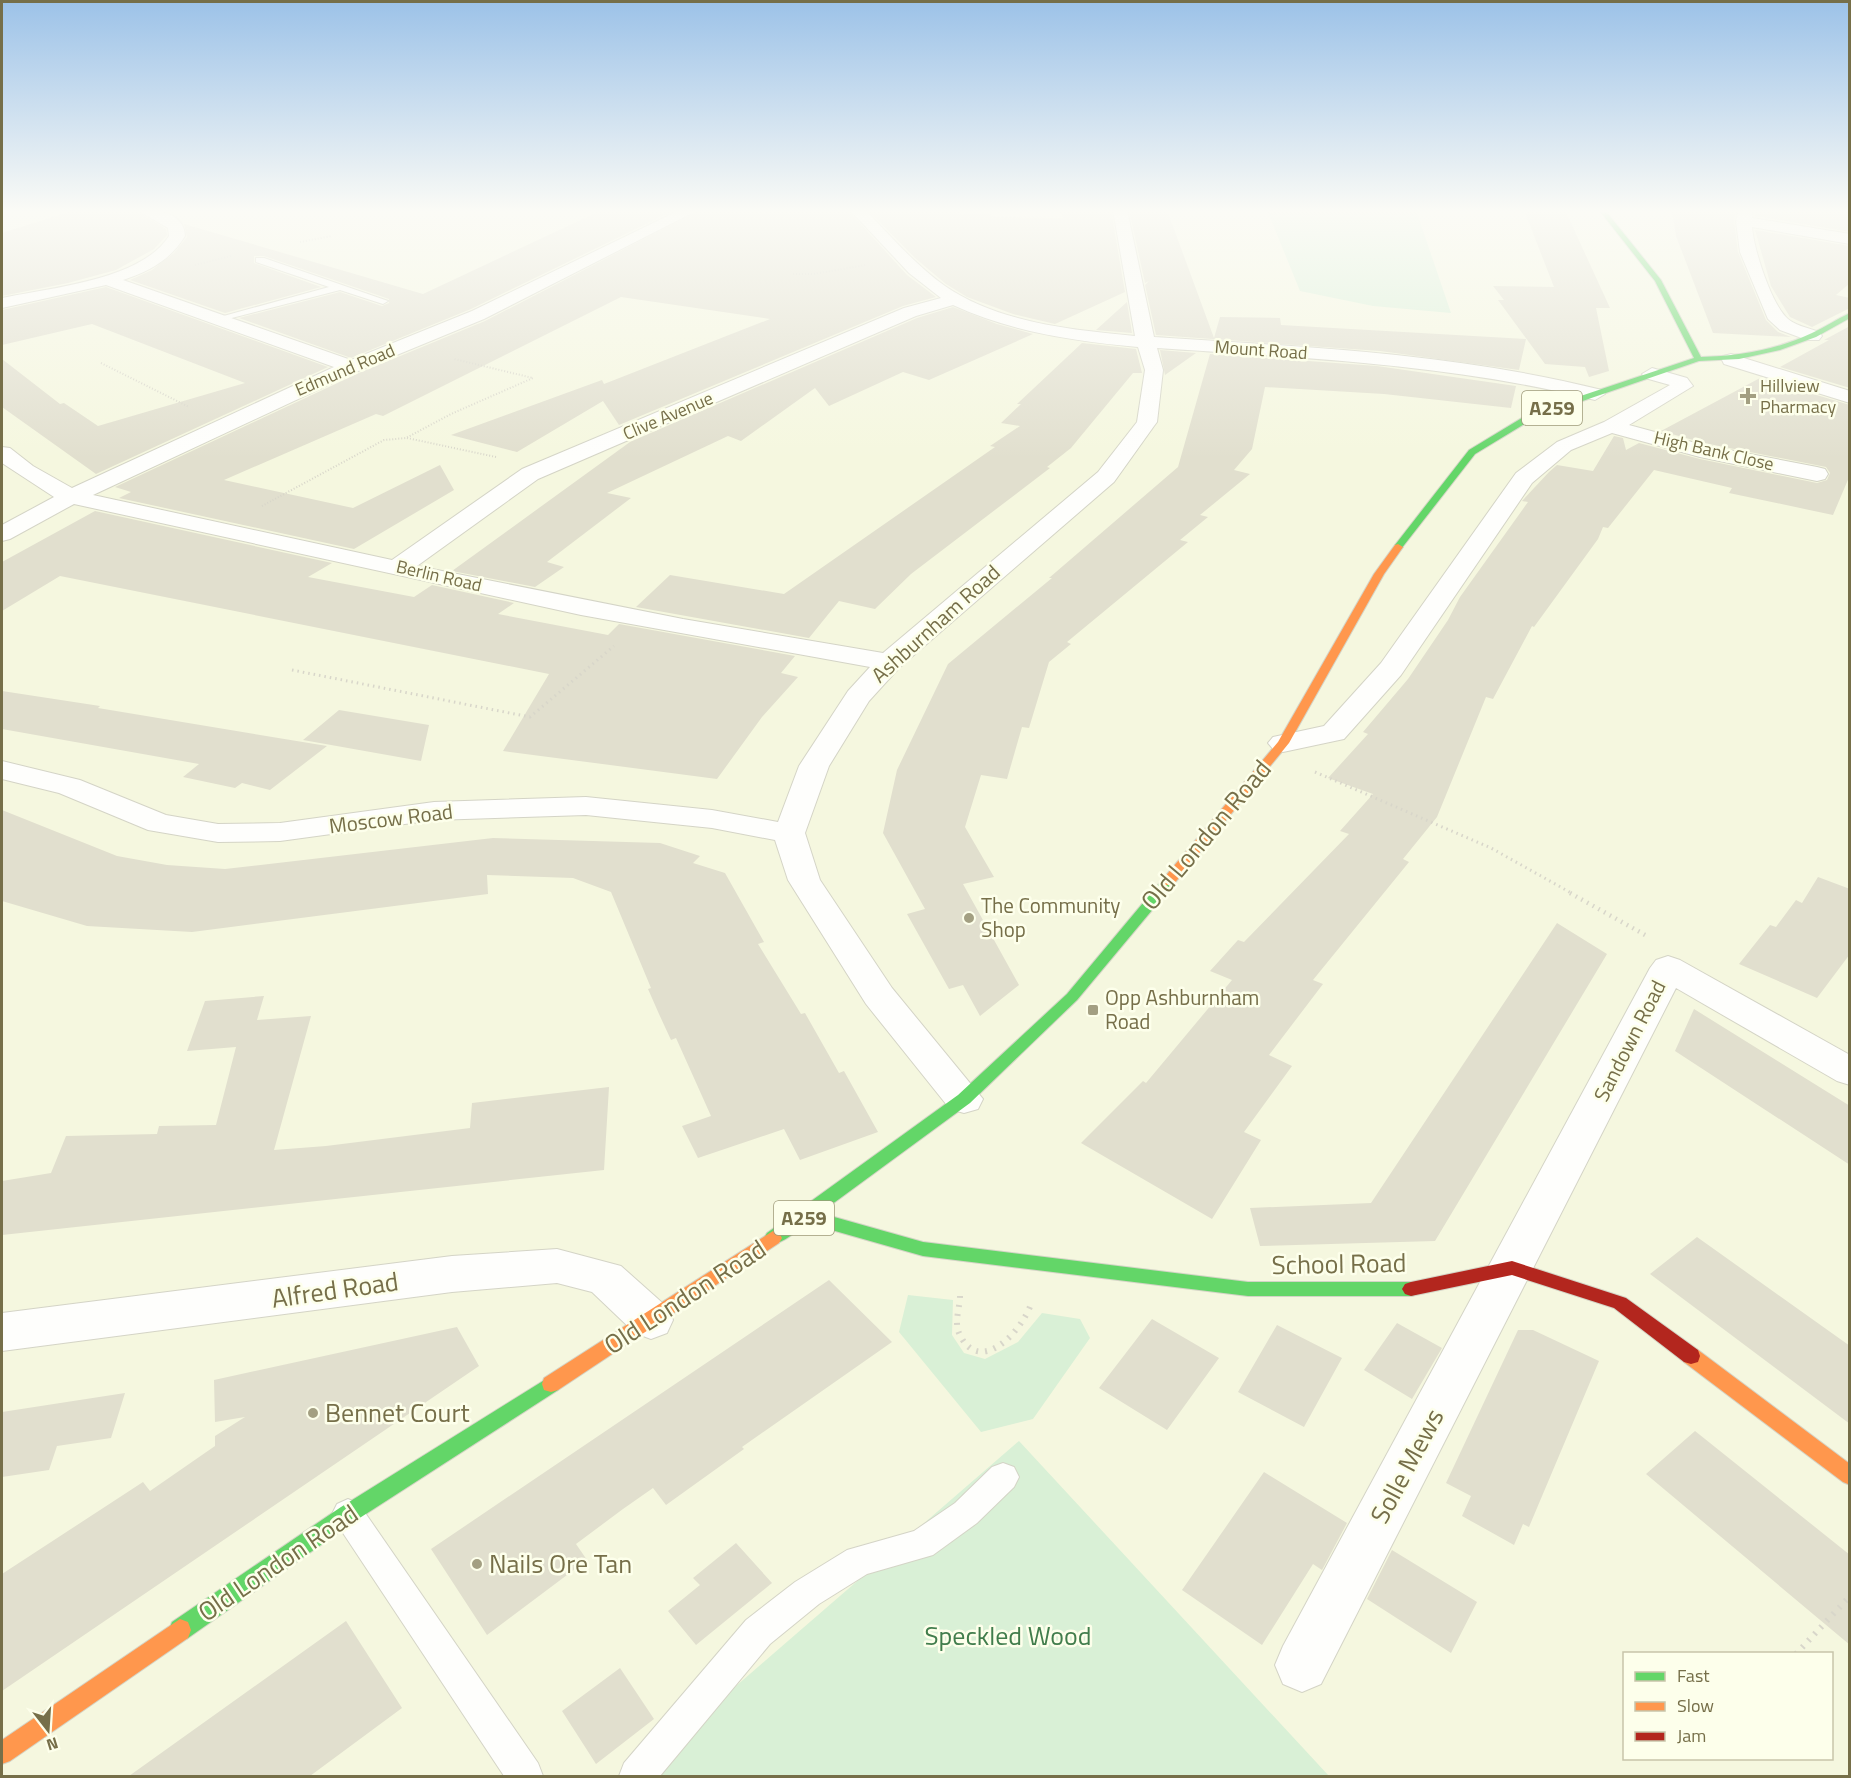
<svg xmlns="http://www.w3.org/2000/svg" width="1851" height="1778" viewBox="0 0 1851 1778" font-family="'Titillium Web',sans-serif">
<rect width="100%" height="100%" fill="#f6f7eb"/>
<!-- residential -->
<path fill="#f5f7df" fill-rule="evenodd" d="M 2,210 L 1849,210 L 1849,1776 L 2,1776 ZM 1624,1654 L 1832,1654 L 1832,1758 L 1624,1758 Z"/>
<!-- green -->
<path fill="#d9f0d6" d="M 1267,210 L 1416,210 L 1451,313 L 1373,306 L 1300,291 Z
M 908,1295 L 953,1300 L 952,1335 L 964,1353 L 985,1359 L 1018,1342 L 1042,1313 L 1080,1319 L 1090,1338 L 1033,1419 L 981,1432 L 899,1332 Z
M 1019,1441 L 1329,1776 L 632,1776 Z"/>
<!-- building -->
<path fill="#e1dfce" d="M 75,210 L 135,210 L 166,229 L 167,235 L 154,249 L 116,270 L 68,283 L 2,296 L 2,233 Z
M 602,210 L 675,210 L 471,309 L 351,358 L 239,318 L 340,292 L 382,306 L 389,303 L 389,299 L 264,256 L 254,256 L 254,263 L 321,287 L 225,313 L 130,280 L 152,270 L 174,253 L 187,237 L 184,224 L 423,294 Z
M 700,210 L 848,210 L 907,275 L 936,297 L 903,306 L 619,425 L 603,401 L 517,452 L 451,435 L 602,380 L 604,384 L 770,319 L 621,297 L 383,416 L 376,414 L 224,480 L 353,508 L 440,465 L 454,490 L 354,549 L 119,498 L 131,492 L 115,487 L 359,373 L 485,321 Z
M 868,210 L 959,210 L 959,215 L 989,213 L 993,217 L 1062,218 L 1060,210 L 1111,210 L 1125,292 L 1055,324 L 1013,314 L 967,297 L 946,284 L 915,258 Z
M 1129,210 L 1167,210 L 1214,338 L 1220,317 L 1280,318 L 1281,325 L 1526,339 L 1519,370 L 1380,351 L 1156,335 L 1145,285 L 1149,281 L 1145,283 Z
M 1524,210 L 1566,212 L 1610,308 L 1596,308 L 1609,371 L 1589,377 L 1585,367 L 1545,364 L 1498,300 L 1504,300 L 1493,286 L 1554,287 Z
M 1672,210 L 1737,210 L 1734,221 L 1738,252 L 1766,320 L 1778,332 L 1791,337 L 1713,333 L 1676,236 Z
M 1755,210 L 1850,210 L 1850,232 L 1755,216 Z
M 1755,230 L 1850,246 L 1850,283 L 1836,295 L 1850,298 L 1850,308 L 1812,327 L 1790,317 L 1771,286 Z
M 106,287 L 328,367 L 96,474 L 2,407 L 2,359 L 60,404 L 64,403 L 98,426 L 245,383 L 92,324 L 2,345 L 2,310 Z
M 1127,302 L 1132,333 L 1096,330 Z
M 953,307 L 997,324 L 1033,334 L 929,380 L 903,372 L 829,406 L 815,388 L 741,441 L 728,436 L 607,493 L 631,498 L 547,562 L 564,567 L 535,587 L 452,571 L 630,442 L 917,318 Z
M 1850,326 L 1850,388 L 1780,367 L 1829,340 L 1824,340 Z
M 1082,343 L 1136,349 L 1142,373 L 1133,373 L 1071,448 L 1047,467 L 1050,468 L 911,574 L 875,609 L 839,601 L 809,638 L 636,607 L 670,575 L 784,594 L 995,447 L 990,446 L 1020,426 L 1001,423 L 1021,404 L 1017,404 Z
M 1160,350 L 1196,353 L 1165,375 Z
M 1210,354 L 1377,366 L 1516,386 L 1511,408 L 1384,394 L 1265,387 L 1252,449 L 1234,470 L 1250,474 L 1200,515 L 1208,517 L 1180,540 L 1188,542 L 1067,642 L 1071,644 L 1049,662 L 1029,728 L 1022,727 L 1007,779 L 981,775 L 965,827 L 994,877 L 963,884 L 1019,985 L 980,1016 L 963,985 L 949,989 L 907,914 L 925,909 L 883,833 L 897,770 L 948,664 L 1052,578 L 1049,578 L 1178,467 Z
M 1760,378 L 1850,405 L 1850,475 L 1833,515 L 1729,493 L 1732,488 L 1654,470 L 1608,528 L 1603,527 L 1598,539 L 1534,627 L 1532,626 L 1493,699 L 1486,697 L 1437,817 L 1403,859 L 1409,862 L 1313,980 L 1323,984 L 1269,1055 L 1292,1066 L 1244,1132 L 1261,1140 L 1212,1219 L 1081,1143 L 1143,1081 L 1146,1083 L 1232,980 L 1210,971 L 1238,940 L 1244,942 L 1349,834 L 1340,831 L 1373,794 L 1328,778 L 1368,734 L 1363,732 L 1408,679 L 1448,620 L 1460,597 L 1528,502 L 1522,501 L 1549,472 L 1557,465 L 1593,471 L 1614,436 L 1623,438 L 1626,450 L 1639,443 L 1700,459 L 1817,483 L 1827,480 L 1830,473 L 1826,467 L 1704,443 L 1661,431 Z
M 95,511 L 332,563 L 308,577 L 414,597 L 432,585 L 514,603 L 498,614 L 608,635 L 619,624 L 795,656 L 781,673 L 798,677 L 762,717 L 717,779 L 503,751 L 549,674 L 60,576 L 2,611 L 2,562 Z
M 2,691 L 100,706 L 98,708 L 327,746 L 270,790 L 242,783 L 235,788 L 183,777 L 199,764 L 2,729 Z
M 339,710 L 429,725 L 421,761 L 303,740 Z
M 2,810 L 117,856 L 167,865 L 225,869 L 493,838 L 660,843 L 700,856 L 693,863 L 725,873 L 764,942 L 758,944 L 801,1014 L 805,1013 L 839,1073 L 844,1071 L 878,1132 L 800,1160 L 784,1129 L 698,1158 L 682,1126 L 711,1116 L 676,1038 L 671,1040 L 659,1014 L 648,989 L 651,988 L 611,892 L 573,878 L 487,875 L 488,894 L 192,932 L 87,926 L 2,901 Z
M 1818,877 L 1850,889 L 1850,954 L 1817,998 L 1739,964 L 1770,925 L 1776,927 L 1796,900 L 1802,903 Z
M 1557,923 L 1607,954 L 1435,1241 L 1260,1246 L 1250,1208 L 1371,1203 Z
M 264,996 L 257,1020 L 311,1016 L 274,1150 L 326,1146 L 470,1128 L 472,1103 L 609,1087 L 604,1170 L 2,1235 L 2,1181 L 51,1173 L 66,1136 L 157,1134 L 159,1126 L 216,1125 L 236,1047 L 187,1051 L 205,1001 Z
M 1694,1009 L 1850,1106 L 1850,1165 L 1675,1051 Z
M 1697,1237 L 1850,1346 L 1850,1424 L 1650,1274 Z
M 829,1280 L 892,1342 L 742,1447 L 744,1449 L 666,1505 L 653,1488 L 623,1509 L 576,1544 L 587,1560 L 487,1635 L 431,1549 Z
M 1152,1319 L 1219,1358 L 1167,1430 L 1099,1388 Z
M 1397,1323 L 1442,1348 L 1412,1399 L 1364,1370 Z
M 1277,1325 L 1342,1358 L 1304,1427 L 1238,1392 Z
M 457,1327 L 479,1366 L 2,1691 L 2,1574 L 143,1482 L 150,1491 L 215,1446 L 215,1436 L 245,1417 L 215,1422 L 214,1380 Z
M 1518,1330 L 1533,1330 L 1599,1361 L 1529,1527 L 1523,1524 L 1514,1545 L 1462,1516 L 1471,1496 L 1446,1483 Z
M 125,1393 L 111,1438 L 57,1446 L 49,1470 L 2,1477 L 2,1412 Z
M 1695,1431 L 1850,1555 L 1850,1645 L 1646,1474 Z
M 1264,1472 L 1347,1523 L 1322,1570 L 1313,1564 L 1262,1645 L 1182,1590 Z
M 736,1543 L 772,1583 L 696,1645 L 668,1611 L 700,1585 L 693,1578 Z
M 1392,1550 L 1477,1602 L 1451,1653 L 1367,1599 Z
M 346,1621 L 402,1708 L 310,1776 L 129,1776 Z
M 620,1668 L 654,1719 L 596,1764 L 562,1711 Z"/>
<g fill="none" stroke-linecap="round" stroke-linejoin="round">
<!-- lane casing -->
<g stroke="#d4d4c6" stroke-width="2">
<path id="lane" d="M 256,258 L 264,258 L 388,301 L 383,304 L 340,290 L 220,321 L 220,317 L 329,287 L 256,262 Z
M 1003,1463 L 1014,1467 L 1019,1477 L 1014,1487 L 977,1523 L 933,1555 L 867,1574 L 819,1604 L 770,1644 L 660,1776 L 619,1776 L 624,1763 L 746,1620 L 795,1582 L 847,1550 L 914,1531 L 955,1503 L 992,1467 Z
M 348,1499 L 359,1504 L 538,1763 L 543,1776 L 504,1776 L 337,1524 L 332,1514 L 337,1504 Z"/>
</g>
<!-- street casing -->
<g stroke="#d4d4c6" stroke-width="2">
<path id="street" d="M 137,210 C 155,210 184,211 185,236 C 170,260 150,271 123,280 L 351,360 L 472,311 L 680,210 L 698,210 L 484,319 L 358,371 L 93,495 L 392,560 L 522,469 L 904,308 L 941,298 L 909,273 L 850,210 L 865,210 C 891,236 915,265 945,286 C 999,323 1072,330 1135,336 L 1113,210 L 1127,210 L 1154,337 C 1305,347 1455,353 1602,390 L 1605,394 L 1595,400 C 1451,364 1304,358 1157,348 L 1163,370 L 1157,422 L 1154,426 L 1114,482 L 899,668 L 869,701 L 829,766 L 805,833 L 820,880 L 892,988 L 983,1099 L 978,1109 L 964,1113 L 950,1109 L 866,1004 L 788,880 L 775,840 L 712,828 L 586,815 L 434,820 L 280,841 L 218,842 L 148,830 L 59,793 L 2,779 L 2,761 L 80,780 L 166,815 L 218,824 L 280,823 L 434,802 L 586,797 L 712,810 L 778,822 L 799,766 L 848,691 L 870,667 L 581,615 L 74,504 L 10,539 L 2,541 L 2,525 L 54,497 L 2,463 L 2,447 L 10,448 L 33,466 L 72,488 L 334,367 L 106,285 L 2,308 L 2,298 C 49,288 142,280 169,236 L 168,228 ZM 953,305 C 1012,332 1074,341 1138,347 L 1145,370 L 1137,422 L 1098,472 L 883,653 L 683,619 L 417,566 L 538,479 L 916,316 Z
M 1739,210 L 1753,210 L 1752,218 L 1850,234 L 1850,244 L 1752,227 C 1754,250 1770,299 1785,316 C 1792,325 1809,328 1819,332 L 1822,336 L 1819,340 L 1807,340 L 1780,330 L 1768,319 L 1740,252 L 1736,221 Z
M 1731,354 L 1850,391 L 1850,403 L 1724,364 L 1722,360 L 1724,356 Z
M 1652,368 L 1687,378 L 1693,386 L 1629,425 L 1703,445 L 1817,467 L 1825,469 L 1828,474 L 1825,479 L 1817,481 L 1700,457 L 1612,433 L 1571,450 L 1532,483 L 1401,675 L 1344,739 L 1283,752 L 1273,749 L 1268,743 L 1273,737 L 1324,726 L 1381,663 L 1516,473 L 1557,442 L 1604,422 L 1670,385 L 1645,378 L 1642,374 Z
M 1668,956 L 1680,960 L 1850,1055 L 1850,1085 L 1837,1081 L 1676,988 L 1321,1684 L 1302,1692 L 1283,1684 L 1275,1665 L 1283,1646 L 1650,968 L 1656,960 Z
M 557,1249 L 621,1266 L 667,1307 L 673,1320 L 667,1333 L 651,1339 L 635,1333 L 592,1292 L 557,1283 L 452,1292 L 2,1351 L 2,1313 L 452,1256 Z"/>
</g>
<!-- fast casing -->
<g stroke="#d4d4c6" stroke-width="2">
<path id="fast" d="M 1599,210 L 1605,210 L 1661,280 L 1701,357 C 1739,356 1776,350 1812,333 C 1825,327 1837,319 1850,313 L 1850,318 L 1816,337 L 1780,350 L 1739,359 L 1699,361 L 1536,417 L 1475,454 L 1401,549 L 1395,549 L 1395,545 L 1469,450 L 1530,413 L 1694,358 L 1655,281 Z
M 1168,878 L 1173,879 L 1175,882 L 1173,885 L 1077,1000 L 970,1103 L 820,1213 L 923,1242 L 1248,1282 L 1411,1282 L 1417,1284 L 1420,1289 L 1417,1294 L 1411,1296 L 1248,1296 L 923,1256 L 807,1223 C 796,1231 781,1247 767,1243 L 764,1238 L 767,1233 L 958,1095 L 1067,994 L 1163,879 Z
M 551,1376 L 558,1378 L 560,1384 L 558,1390 L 355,1521 L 188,1638 L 180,1641 L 172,1638 L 169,1630 L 172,1622 L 341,1507 Z"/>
</g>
<!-- slow casing -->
<g stroke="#d4d4c6" stroke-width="2">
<path id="slow" d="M 1398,544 L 1403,547 L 1384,574 L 1289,743 L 1173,885 L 1163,885 L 1161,882 L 1163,879 L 1278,742 L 1374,574 L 1395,545 Z
M 773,1231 L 779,1233 L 782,1238 L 779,1243 L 558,1390 L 551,1392 L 544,1390 L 542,1384 L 544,1378 Z
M 1691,1348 L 1698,1350 L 1850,1464 L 1850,1485 L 1843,1482 L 1684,1362 L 1682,1356 L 1684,1350 Z
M 180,1619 L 188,1622 L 191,1630 L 188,1638 L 10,1761 L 2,1764 L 2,1740 Z"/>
</g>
<!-- jam casing -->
<g stroke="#d4d4c6" stroke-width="2">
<path id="jam" d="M 1512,1261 L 1626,1298 L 1698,1350 L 1700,1356 L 1698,1362 L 1691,1364 L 1684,1362 L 1614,1308 L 1512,1275 L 1411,1296 L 1405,1294 L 1402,1289 L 1405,1284 L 1411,1282 Z"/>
</g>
<!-- path-far3 -->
<path stroke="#d8d6ca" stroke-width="2" stroke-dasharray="1 2" stroke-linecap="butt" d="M 300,242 L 332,236
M 195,265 L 231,256
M 793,274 L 813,274 L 866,265
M 101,363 L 189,407
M 407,438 L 496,457
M 262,506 L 384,440 L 406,438 L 451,414 L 533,378 L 454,359"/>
<!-- path-far2 -->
<path stroke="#d8d6ca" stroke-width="3" stroke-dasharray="1.5 4" stroke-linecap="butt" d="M 292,670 L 530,717 L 614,646
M 1315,772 L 1491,848 L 1573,894"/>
<!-- path-far1 -->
<path stroke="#d8d6ca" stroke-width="4.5" stroke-dasharray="1.5 5" stroke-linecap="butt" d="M 1570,893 L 1647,936"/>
<!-- path -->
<path stroke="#d8d6ca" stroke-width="6" stroke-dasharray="2 7" stroke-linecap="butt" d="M 960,1296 C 960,1307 954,1322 959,1333 C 979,1378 1022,1331 1031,1304
M 1796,1654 L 1850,1596"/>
<!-- lane -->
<use href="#lane" fill="#fefefc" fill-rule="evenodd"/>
<!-- street -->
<use href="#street" fill="#fefefc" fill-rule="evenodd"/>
<!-- fast -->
<use href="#fast" fill="#63d668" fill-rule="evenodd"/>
<!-- slow -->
<use href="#slow" fill="#ff974d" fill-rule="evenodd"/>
<!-- jam -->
<use href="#jam" fill="#b3261e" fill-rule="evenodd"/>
</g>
<!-- sky -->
<linearGradient id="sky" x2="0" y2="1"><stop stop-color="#9cc2e8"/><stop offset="0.46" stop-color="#fbfbf6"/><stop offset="1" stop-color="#fbfbf6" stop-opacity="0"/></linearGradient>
<rect width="1851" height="459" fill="url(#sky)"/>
<!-- markers -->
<g fill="#a39f82" stroke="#fdffeb" stroke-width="2">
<path d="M1745 387h6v6h6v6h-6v6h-6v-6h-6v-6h6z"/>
<circle cx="969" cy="918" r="6"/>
<rect x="1087" y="1004" width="12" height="12" rx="3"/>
<circle cx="313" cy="1413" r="6"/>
<circle cx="477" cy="1564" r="6"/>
</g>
<g text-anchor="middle" stroke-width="5" stroke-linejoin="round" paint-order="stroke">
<!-- far-street labels -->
<g font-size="18" fill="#766f49" stroke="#fdffeb">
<text transform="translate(1261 350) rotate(4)" y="6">Mount Road</text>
<text transform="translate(345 370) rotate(-23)" y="6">Edmund Road</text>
<text transform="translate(668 416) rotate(-23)" y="6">Clive Avenue</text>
<text transform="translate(1714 451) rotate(13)" y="6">High Bank Close</text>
<text transform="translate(439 576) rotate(13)" y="6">Berlin Road</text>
</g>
<!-- far-poi labels -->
<g font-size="18" fill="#766f49" stroke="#fdffeb" text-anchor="start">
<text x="1760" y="392">Hillview<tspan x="1760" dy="21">Pharmacy</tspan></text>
</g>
<!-- shield labels -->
<g fill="#fdffeb" stroke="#9e9a7a" stroke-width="1.5">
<rect x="1522" y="391" width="60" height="34" rx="4.5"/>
<rect x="774" y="1201" width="60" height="34" rx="4.5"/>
</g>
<g font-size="20" font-weight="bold" fill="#766f49">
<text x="1552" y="415">A259</text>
<text x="804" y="1225">A259</text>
</g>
<!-- street labels -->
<g font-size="21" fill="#766f49" stroke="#fdffeb">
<text transform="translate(936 624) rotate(-42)" y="7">Ashburnham Road</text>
<text transform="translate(391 819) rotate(-7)" y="7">Moscow Road</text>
<text transform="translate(1630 1041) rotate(-63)" y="7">Sandown Road</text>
</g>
<!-- poi labels -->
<g font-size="21" fill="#766f49" stroke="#fdffeb" text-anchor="start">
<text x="981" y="913">The Community<tspan x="981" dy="24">Shop</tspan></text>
<text x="1105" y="1005">Opp Ashburnham<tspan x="1105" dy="24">Road</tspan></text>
</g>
<!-- near-street labels -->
<g font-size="26" fill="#766f49" stroke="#fdffeb">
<text transform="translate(1206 835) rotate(-50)" y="9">Old London Road</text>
<text transform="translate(1339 1264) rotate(-1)" y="9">School Road</text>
<text transform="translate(335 1290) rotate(-8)" y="9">Alfred Road</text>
<text transform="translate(685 1297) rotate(-33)" y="9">Old London Road</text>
<text transform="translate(1407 1466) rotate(-62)" y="9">Solle Mews</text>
<text transform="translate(278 1563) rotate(-34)" y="9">Old London Road</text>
</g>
<!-- near-poi labels -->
<g font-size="26" fill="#766f49" stroke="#fdffeb" text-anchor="start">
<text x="325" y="1422">Bennet Court</text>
<text x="489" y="1573">Nails Ore Tan</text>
</g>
<!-- near-park labels -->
<g font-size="26" fill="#417d4c" stroke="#fdffeb">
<text x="1008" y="1645">Speckled Wood</text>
</g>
</g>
<!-- border -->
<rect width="1851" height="1778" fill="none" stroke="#766f49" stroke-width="6"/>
<!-- legend -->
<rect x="1623" y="1652" width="210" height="108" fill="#fdffeb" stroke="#c7c5aa" stroke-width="1.5"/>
<rect x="1635" y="1672" width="30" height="9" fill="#63d668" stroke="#c7c5aa" stroke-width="1.5"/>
<text x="1677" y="1682" font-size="18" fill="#766f49">Fast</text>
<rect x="1635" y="1702" width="30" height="9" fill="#ff974d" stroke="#c7c5aa" stroke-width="1.5"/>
<text x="1677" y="1712" font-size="18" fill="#766f49">Slow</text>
<rect x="1635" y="1732" width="30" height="9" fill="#b3261e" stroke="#c7c5aa" stroke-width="1.5"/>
<text x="1677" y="1742" font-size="18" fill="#766f49">Jam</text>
<!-- north arrow -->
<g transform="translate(48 1730) rotate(163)" stroke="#fdffeb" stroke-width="4.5" paint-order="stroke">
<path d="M0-4.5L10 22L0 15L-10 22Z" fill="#766f49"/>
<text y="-9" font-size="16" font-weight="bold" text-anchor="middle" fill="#766f49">N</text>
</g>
</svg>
